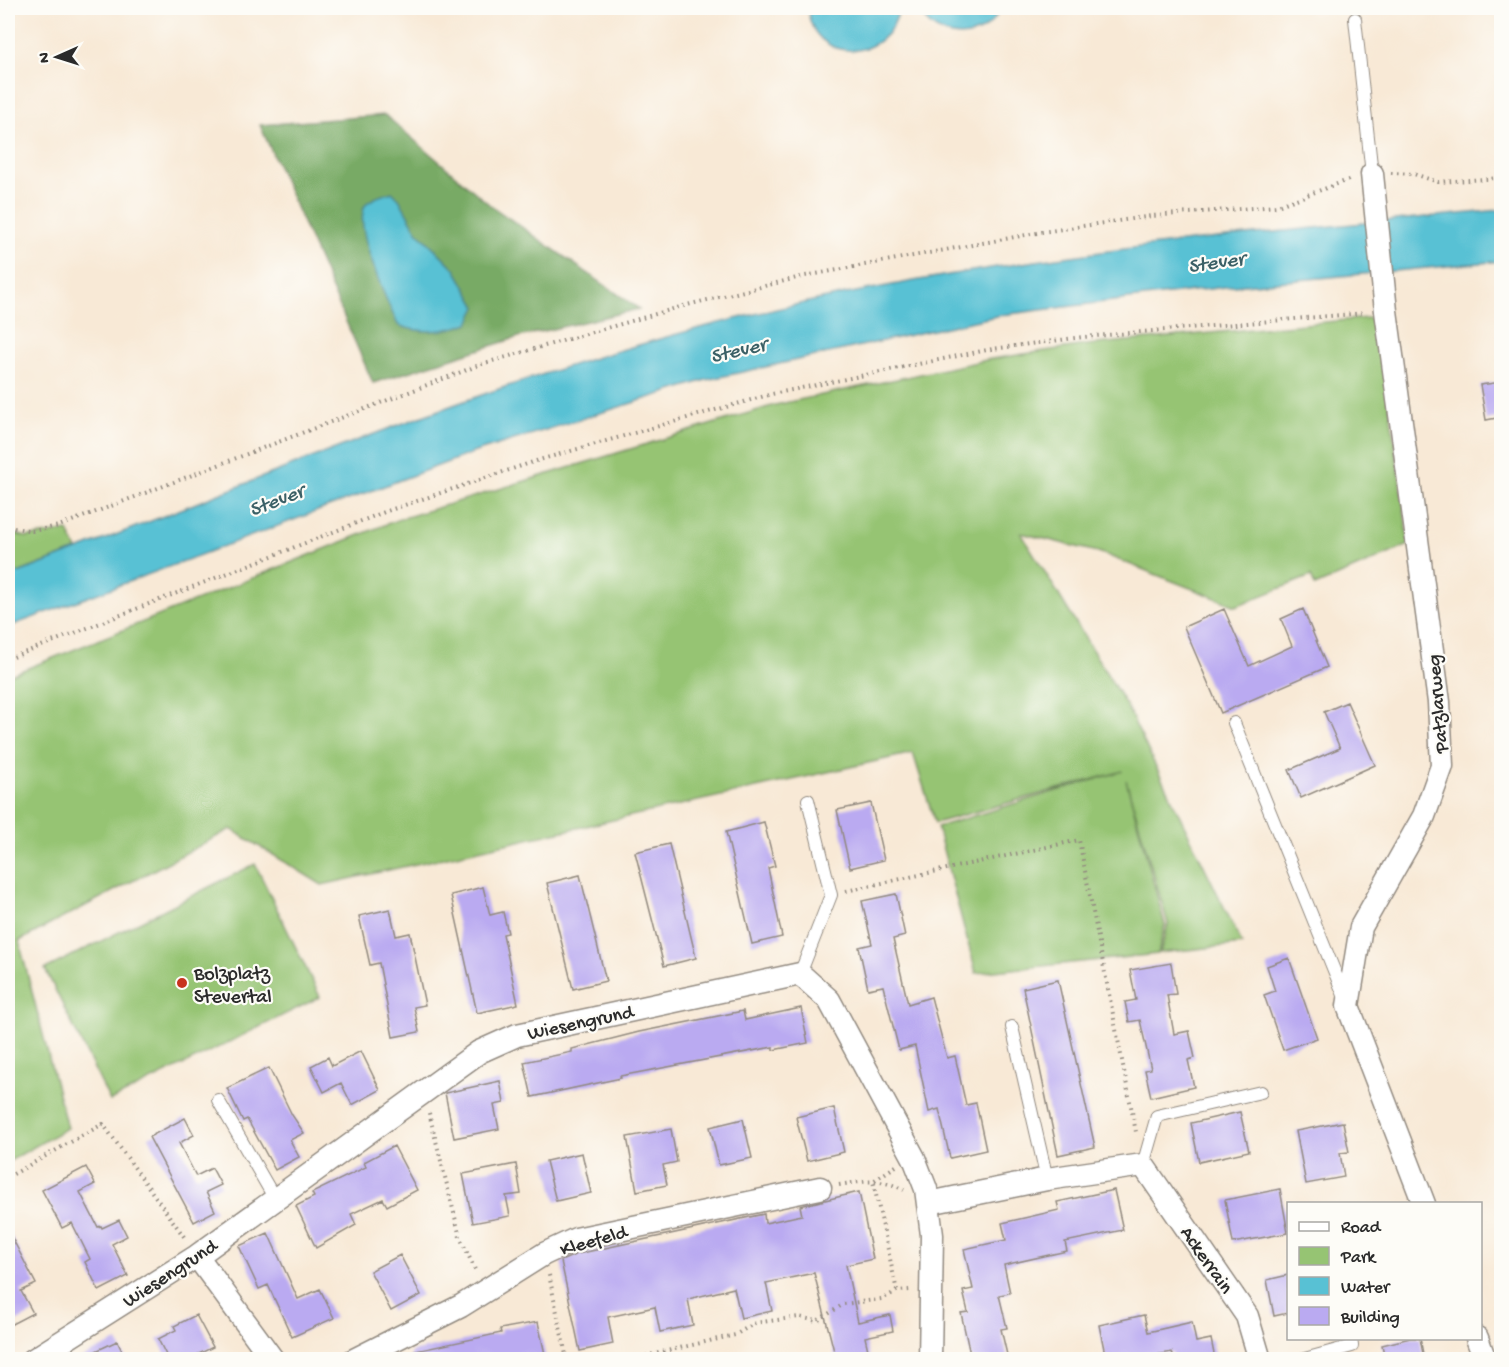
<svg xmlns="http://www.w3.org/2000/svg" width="1509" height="1367" viewBox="0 0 1509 1367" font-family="'Gochi Hand',sans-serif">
<rect width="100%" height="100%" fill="#fdfcf7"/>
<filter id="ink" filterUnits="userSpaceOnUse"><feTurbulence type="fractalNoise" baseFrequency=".0167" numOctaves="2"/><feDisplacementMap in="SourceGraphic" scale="12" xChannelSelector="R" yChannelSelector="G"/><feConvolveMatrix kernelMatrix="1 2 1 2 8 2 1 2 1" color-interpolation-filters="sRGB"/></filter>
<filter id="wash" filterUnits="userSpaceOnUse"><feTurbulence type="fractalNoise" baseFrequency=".008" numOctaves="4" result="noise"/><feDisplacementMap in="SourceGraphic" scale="24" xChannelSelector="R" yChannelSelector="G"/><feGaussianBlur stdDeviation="1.35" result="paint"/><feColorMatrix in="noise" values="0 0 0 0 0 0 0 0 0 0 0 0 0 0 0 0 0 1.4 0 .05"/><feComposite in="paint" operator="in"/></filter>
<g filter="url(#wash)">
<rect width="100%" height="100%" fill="#f8e9d6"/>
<!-- green -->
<path fill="#96c473" stroke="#60784f" stroke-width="1.5" d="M 1377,317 L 1409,545 L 1315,586 L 1311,576 L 1236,606 L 1101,553 L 1021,533 L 1126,705 L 1242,944 L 1160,953 L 1168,924 L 1126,780 L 1165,925 L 1158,954 L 976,973 L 937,827 L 1123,771 L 935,823 L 913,753 L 322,885 L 231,829 L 19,941 L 67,1128 L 8,1162 L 8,676 L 397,520 L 775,405 L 991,359 L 1086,345 Z
M 68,531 L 77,550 L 18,573 L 8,569 L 8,532 L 27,537 Z
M 255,864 L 320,997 L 110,1101 L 45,969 Z"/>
<!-- forest -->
<path fill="#78aa65" stroke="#526a48" stroke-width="1.5" d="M 385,115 L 490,205 L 639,309 L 519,337 L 373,383 L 260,125 Z"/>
<!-- water -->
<path fill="#58c1d4" stroke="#427680" stroke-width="1.5" d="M 808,8 L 899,8 C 889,65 811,64 808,8 Z
M 917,8 L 1001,8 C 983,46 936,44 917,8 Z
M 392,192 L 399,199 L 417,231 L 455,269 L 477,307 L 469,323 C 445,332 422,335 398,325 C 388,304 351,223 366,204 C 372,197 383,195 392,192 Z
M 1501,210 L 1501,261 L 1233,286 L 1001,315 L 706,380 L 475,452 L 8,627 L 8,569 L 18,573 C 229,492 438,401 656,340 C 932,261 1217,237 1501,210 Z"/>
<g id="blocks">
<!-- building -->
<path fill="#baaaf1" d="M 1502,382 L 1502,417 L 1486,420 L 1480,385 Z
M 1224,609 L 1249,666 L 1292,646 L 1281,619 L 1303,609 L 1327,667 L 1221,713 L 1184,627 Z
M 1347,702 L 1375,765 L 1301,798 L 1289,770 L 1340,748 L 1324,712 Z
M 871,803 L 884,860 L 850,868 L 837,810 Z
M 764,822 L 775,866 L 768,868 L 782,937 L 752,944 L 726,832 Z
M 669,844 L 696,958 L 664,966 L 635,852 Z
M 580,875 L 606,981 L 573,989 L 547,883 Z
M 483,887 L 490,915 L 503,912 L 508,933 L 503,934 L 518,1004 L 477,1013 L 451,895 Z
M 896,894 L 905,936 L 893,939 L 908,1004 L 931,997 L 947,1058 L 955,1056 L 966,1105 L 976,1103 L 986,1150 L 950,1158 L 939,1109 L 929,1112 L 915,1046 L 899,1050 L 883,986 L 868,989 L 859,947 L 872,944 L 862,901 Z
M 390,909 L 396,936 L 410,933 L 425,1005 L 414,1007 L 419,1032 L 393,1037 L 379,963 L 370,965 L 359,916 Z
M 1289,958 L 1317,1038 L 1283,1050 L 1264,995 L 1275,991 L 1267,966 Z
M 1171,963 L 1176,994 L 1167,995 L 1174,1034 L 1189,1031 L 1195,1058 L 1188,1060 L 1194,1087 L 1151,1097 L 1145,1070 L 1151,1069 L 1140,1020 L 1129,1022 L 1125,1002 L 1136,1000 L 1130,970 Z
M 1058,980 L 1095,1147 L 1058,1155 L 1023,988 Z
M 801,1008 L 808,1043 L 773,1050 L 773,1047 L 620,1076 L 621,1078 L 532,1097 L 524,1062 L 572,1052 L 572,1049 L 639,1032 L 743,1011 L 745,1020 Z
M 361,1051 L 380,1090 L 352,1105 L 341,1083 L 324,1092 L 311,1066 L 328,1057 L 332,1066 Z
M 269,1068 L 292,1115 L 304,1133 L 290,1140 L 299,1157 L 275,1170 L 247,1119 L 243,1121 L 227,1088 Z
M 500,1081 L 504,1103 L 494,1105 L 499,1129 L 454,1138 L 445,1093 Z
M 834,1108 L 844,1152 L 807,1161 L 796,1117 Z
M 1240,1112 L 1249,1151 L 1199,1162 L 1191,1123 Z
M 185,1118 L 194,1135 L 179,1143 L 196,1176 L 212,1168 L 221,1185 L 206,1192 L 215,1211 L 194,1222 L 149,1137 Z
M 743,1119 L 752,1158 L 719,1165 L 710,1127 Z
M 1343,1122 L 1349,1152 L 1340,1153 L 1344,1177 L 1306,1184 L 1296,1131 Z
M 671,1129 L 677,1162 L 663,1165 L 667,1185 L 637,1191 L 627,1137 Z
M 394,1146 L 417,1190 L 387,1206 L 383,1199 L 351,1214 L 356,1225 L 316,1248 L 296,1206 L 314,1197 L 312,1193 L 366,1167 L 364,1162 Z
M 582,1153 L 591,1193 L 556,1201 L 546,1161 Z
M 516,1164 L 521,1194 L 506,1196 L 510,1216 L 473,1223 L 463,1174 Z
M 86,1167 L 95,1184 L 80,1192 L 98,1227 L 101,1226 L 102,1228 L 119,1220 L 127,1236 L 112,1244 L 128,1276 L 99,1291 L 85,1262 L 90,1259 L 72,1223 L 62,1228 L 42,1190 Z
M 1280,1189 L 1288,1233 L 1233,1243 L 1225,1200 Z
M 1114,1190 L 1123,1230 L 1065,1242 L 1067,1251 L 1004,1265 L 1010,1293 L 999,1295 L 1007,1328 L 1001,1329 L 1008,1359 L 971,1359 L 961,1313 L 968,1312 L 963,1291 L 973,1289 L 964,1249 L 1006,1240 L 1002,1223 L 1059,1210 L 1057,1202 Z
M 859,1192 L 873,1259 L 846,1265 L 858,1322 L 890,1315 L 893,1331 L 865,1337 L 870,1359 L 836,1359 L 814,1273 L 766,1283 L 772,1311 L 741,1318 L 734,1288 L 688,1299 L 693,1325 L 660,1332 L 655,1307 L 608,1317 L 613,1344 L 580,1351 L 561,1261 L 577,1254 L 764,1214 L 765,1223 L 802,1215 L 800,1206 Z
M 8,1230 L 36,1284 L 21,1291 L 33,1313 L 8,1326 Z
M 268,1233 L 298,1299 L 320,1289 L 334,1318 L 292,1337 L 268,1285 L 259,1289 L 239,1246 Z
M 400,1255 L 421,1295 L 391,1311 L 370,1271 Z
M 1288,1275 L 1288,1313 L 1274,1316 L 1267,1280 Z
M 196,1315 L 213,1347 L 189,1359 L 168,1359 L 158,1339 L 176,1330 L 174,1326 Z
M 1144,1315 L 1148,1332 L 1192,1322 L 1196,1342 L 1211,1339 L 1215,1359 L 1174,1359 L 1172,1352 L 1134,1359 L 1106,1359 L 1099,1325 Z
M 538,1322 L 546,1359 L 411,1359 L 411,1352 L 501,1333 L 500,1329 Z
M 1410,1338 L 1420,1338 L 1424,1359 L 1385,1359 L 1382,1345 Z
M 117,1341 L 126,1359 L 79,1359 Z"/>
</g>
</g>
<g filter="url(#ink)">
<use href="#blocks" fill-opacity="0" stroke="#928a80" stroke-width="1.5"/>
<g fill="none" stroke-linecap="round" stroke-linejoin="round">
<!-- service casing -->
<g stroke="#928a80" stroke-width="14">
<path id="service" d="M 1355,19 L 1372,174
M 1234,723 L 1346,1000
M 800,974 L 831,895 L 808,800
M 1012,1027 L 1047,1179
M 218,1100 L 275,1199
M 1143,1165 L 1157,1116 L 1261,1092
M 1301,1360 L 1352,1346 L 1351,1338"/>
</g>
<!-- minor casing -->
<g stroke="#928a80" stroke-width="25">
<path id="minor" d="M 1372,174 L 1386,311 L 1439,702 L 1442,766 L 1424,816 L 1361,927 L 1348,1006 L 1424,1204
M 929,1203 L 1047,1179 L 1143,1165 L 1247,1316 L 1260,1360
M 197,1256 L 273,1360
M 1477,1338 L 1485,1360
M 33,1360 L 197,1256 L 479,1052 L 517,1035 L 800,974 L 829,1000 L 914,1158 L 926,1189 L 932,1235 L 930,1360
M 354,1360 L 461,1306 L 544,1254 L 576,1239 L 820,1188"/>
</g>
<!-- path -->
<path stroke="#928a80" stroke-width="4" stroke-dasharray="1.5 4.5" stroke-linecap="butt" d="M 1391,173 L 1414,174 L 1438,182 L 1502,178
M 8,527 L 33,531 L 59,526 L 482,364 L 687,305 L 805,276 L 1042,232 L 1152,216 L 1277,206 L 1351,179
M 8,659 L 387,511 L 539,460 L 772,394 L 992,349 L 1083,337 L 1365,313
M 846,891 L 1079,840 L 1136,1132
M 429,1113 L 460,1237 L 476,1272
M 896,1166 L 873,1181 L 897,1291
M 8,1177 L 103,1124 L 185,1238
M 839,1185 C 863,1181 882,1178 904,1190
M 549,1275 L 567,1360
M 628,1360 L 735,1335 L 755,1323 L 799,1317 L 817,1321 L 844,1304 L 882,1299 L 897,1291 L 910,1290"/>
<!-- service -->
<use href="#service" stroke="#fff" stroke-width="12"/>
<!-- minor -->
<use href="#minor" stroke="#fff" stroke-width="22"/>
</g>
</g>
<!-- markers -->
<circle fill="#c8321e" stroke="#fdfcf7" stroke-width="2" cx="182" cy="983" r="6"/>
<g text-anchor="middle" stroke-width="4.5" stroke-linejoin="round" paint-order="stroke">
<!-- street labels -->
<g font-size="20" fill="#2b2b2b" stroke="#fdfcf7">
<text transform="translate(1436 704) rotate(-95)" y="7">Patzlarweg</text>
<text transform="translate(580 1021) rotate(-12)" y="7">Wiesengrund</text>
<text transform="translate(593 1239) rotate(-16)" y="7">Kleefeld</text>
<text transform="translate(1208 1259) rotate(55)" y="7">Ackerrain</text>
<text transform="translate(169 1272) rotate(-33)" y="7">Wiesengrund</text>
</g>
<!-- poi labels -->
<g font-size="20" fill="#2b2b2b" stroke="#fdfcf7" text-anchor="start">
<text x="194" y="979">Bolzplatz<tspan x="194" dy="23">Stevertal</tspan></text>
</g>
<!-- water labels -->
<g font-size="21" font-style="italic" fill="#3b6066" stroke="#fdfcf7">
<text transform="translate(1216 261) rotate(-8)" y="7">Stever</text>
<text transform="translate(738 349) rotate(-13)" y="7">Stever</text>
<text transform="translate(276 499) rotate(-21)" y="7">Stever</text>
</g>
</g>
<!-- margin -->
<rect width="1509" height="1367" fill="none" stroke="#fdfcf7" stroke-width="30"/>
<!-- legend -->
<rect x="1287" y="1202" width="195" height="138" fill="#fdfcf7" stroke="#a9a8a5" stroke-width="1.5"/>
<rect x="1299" y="1222" width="30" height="9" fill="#ffffff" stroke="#a9a8a5" stroke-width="1.5"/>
<text x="1341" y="1232" font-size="18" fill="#2b2b2b">Road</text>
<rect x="1299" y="1247" width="30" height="18" fill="#96c473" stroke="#a9a8a5" stroke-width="1.5"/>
<text x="1341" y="1262" font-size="18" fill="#2b2b2b">Park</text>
<rect x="1299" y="1277" width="30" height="18" fill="#58c1d4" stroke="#a9a8a5" stroke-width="1.5"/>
<text x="1341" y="1292" font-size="18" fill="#2b2b2b">Water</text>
<rect x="1299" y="1307" width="30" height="18" fill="#baaaf1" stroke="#a9a8a5" stroke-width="1.5"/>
<text x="1341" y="1322" font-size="18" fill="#2b2b2b">Building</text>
<!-- north arrow -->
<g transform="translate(57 57) rotate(267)" stroke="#fdfcf7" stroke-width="4.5" paint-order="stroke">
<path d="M0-4.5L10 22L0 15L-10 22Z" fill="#2b2b2b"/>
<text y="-9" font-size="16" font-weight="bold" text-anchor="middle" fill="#2b2b2b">N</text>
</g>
</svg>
